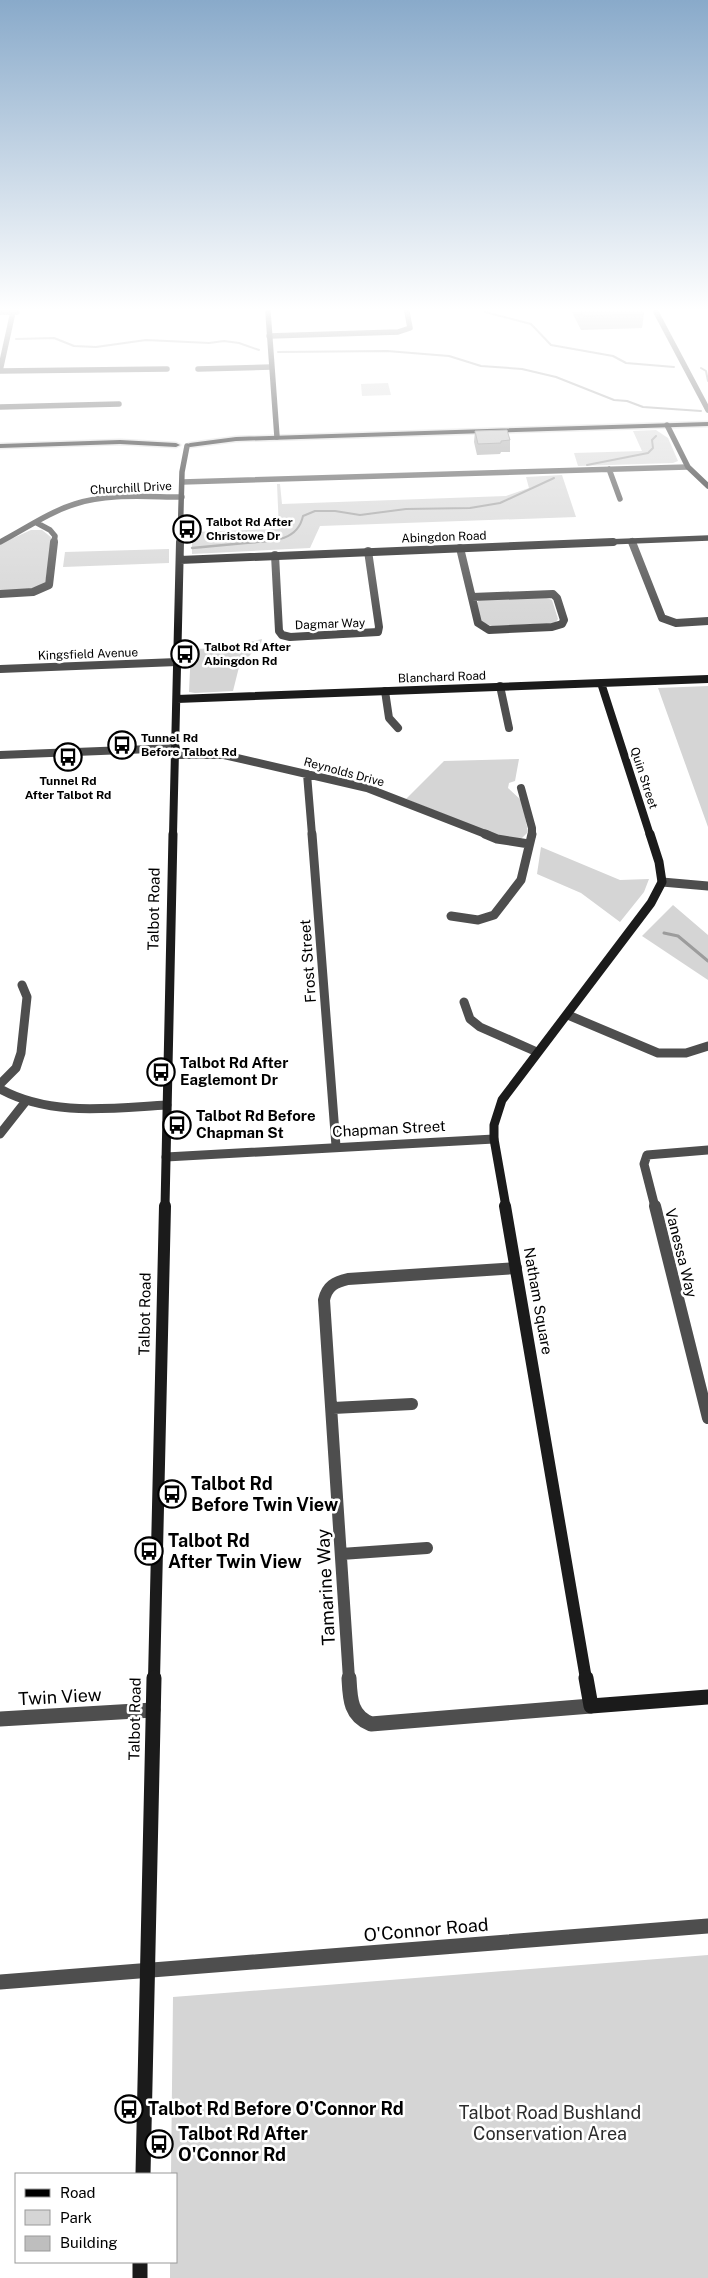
<svg xmlns="http://www.w3.org/2000/svg" width="708" height="2278" viewBox="0 0 708 2278" font-family="'Public Sans',sans-serif">
<rect width="100%" height="100%" fill="#fff"/>
<!-- green -->
<path fill="#d5d5d5" d="M 388,383 L 391,395 L 362,396 L 361,384 Z
M 656,430 L 668,438 L 678,461 L 673,463 L 578,466 L 574,453 L 642,451 L 633,431 Z
M 562,475 L 576,517 L 320,526 L 310,548 L 192,554 L 192,532 L 279,529 L 277,484 L 280,484 L 282,504 L 506,496 L 529,488 L 526,477 Z
M 31,530 L 42,530 L 52,538 L 45,584 L 39,588 L 0,592 L 0,544 Z
M 169,549 L 169,563 L 63,567 L 65,552 Z
M 544,597 L 552,600 L 558,619 L 555,623 L 492,626 L 481,622 L 477,603 L 479,600 Z
M 262,639 L 261,643 L 239,667 L 233,691 L 195,693 L 189,692 L 191,649 L 225,648 Z
M 708,686 L 708,827 L 658,688 Z
M 519,759 L 515,781 L 509,783 L 508,788 L 522,801 L 528,832 L 521,839 L 499,836 L 406,799 L 444,761 Z
M 541,847 L 620,880 L 649,879 L 644,892 L 620,922 L 581,893 L 537,874 Z
M 673,905 L 708,935 L 708,980 L 642,936 Z
M 708,1955 L 708,2278 L 170,2278 L 170,2262 L 176,2262 L 176,2174 L 171,2174 L 173,1997 Z"/>
<g fill="none" stroke-linecap="round" stroke-linejoin="round">
<!-- stream-far2 -->
<path stroke="#9c9c9c" stroke-width="2" d="M 485,312 L 531,324 L 551,345 L 613,356 L 626,363 L 674,367
M 16,339 L 54,338 L 74,346 L 96,347 L 146,340 L 209,343 L 224,341 L 239,343 L 259,350
M 278,352 L 387,351 L 449,356 L 481,366 L 522,369 L 556,377 L 614,400 L 627,401 L 643,407 L 701,411
M 701,368 L 706,371 L 708,381
M 587,465 L 648,453 L 653,448 L 652,440 L 656,436
M 243,543 C 266,541 297,544 303,516 L 315,511 L 335,511 L 360,515 L 406,509 L 470,508 L 500,503 L 554,478"/>
<!-- stream-far1 -->
<path stroke="#9c9c9c" stroke-width="2.5" d="M 192,548 L 256,542"/>
<!-- stream -->
<path stroke="#9c9c9c" stroke-width="3" d="M 664,933 L 678,936 L 708,961"/>
<!-- primary casing -->
<g stroke="#dbdbdb" stroke-width="3">
<path id="primary" d="M 708,422 L 708,426 L 236,441 L 190,447 L 186,445 L 190,443 L 236,437 Z
M 120,440 L 176,443 L 180,445 L 176,447 L 120,444 L 0,448 L 0,444 Z"/>
</g>
<!-- street-far4 -->
<path stroke="#4e4e4e" stroke-width="5.5" d="M 0,312 L 17,312
M 656,312 L 708,410
M 269,336 L 398,332 L 410,328 L 407,312
M 198,369 L 271,367
M 0,371 L 167,369
M 0,371 L 13,312
M 0,407 L 119,404
M 609,469 L 620,499
M 182,482 L 687,467
M 37,523 L 50,530 L 55,536 L 54,543
M 0,542 C 25,529 49,512 75,504 C 109,493 147,497 182,497"/>
<!-- street-far3 -->
<path stroke="#4e4e4e" stroke-width="8" d="M 632,542 L 662,618 L 676,623 L 708,621
M 460,548 L 478,623 L 489,630 L 552,627 L 562,624 L 564,620 L 557,598 L 553,594 L 472,597
M 275,555 L 279,631 L 282,635 L 290,637 L 378,632 L 379,627 L 368,551
M 0,594 L 33,592 L 49,585 L 54,542
M 0,669 L 177,662
M 500,686 L 509,728
M 385,691 L 389,718 L 398,728
M 0,755 L 176,748
M 176,755 L 224,755 L 367,788 L 488,835
M 307,774 L 312,835
M 521,788 L 532,828 L 532,835"/>
<!-- street-far2 -->
<path stroke="#4e4e4e" stroke-width="9" d="M 312,834 L 336,1146
M 485,834 L 497,839 L 529,844
M 662,882 L 708,886
M 451,916 L 478,920 L 494,915 L 521,880 L 532,834
M 464,1002 L 470,1019 L 480,1027 L 537,1052
M 568,1015 L 658,1053 L 686,1053 L 708,1046
M 0,1084 L 16,1068 L 21,1053 L 27,997 L 22,985
M 0,1089 C 51,1117 111,1108 167,1105
M 0,1134 L 26,1101
M 166,1157 L 494,1139
M 655,1207 L 644,1164 L 647,1155 L 708,1150"/>
<!-- street-far1 -->
<path stroke="#4e4e4e" stroke-width="12" d="M 655,1206 L 708,1418
M 333,1408 L 412,1404
M 341,1554 L 427,1548
M 349,1679 L 324,1300 C 327,1286 335,1282 348,1279 L 516,1268"/>
<!-- street -->
<path stroke="#4e4e4e" stroke-width="15" d="M 349,1678 C 350,1698 350,1716 371,1724 L 591,1706
M 0,1719 L 153,1710
M 0,1982 L 708,1926"/>
<!-- secondary-far4 -->
<path stroke="#1b1b1b" stroke-width="5.5" d="M 268,312 L 277,437
M 667,425 L 688,467 L 708,486
M 180,543 L 182,472 L 187,446
M 581,543 L 708,538"/>
<!-- secondary-far3 -->
<path stroke="#1b1b1b" stroke-width="8" d="M 180,560 L 613,542
M 601,683 L 650,835
M 177,699 L 708,679
M 173,835 L 180,542"/>
<!-- secondary-far2 -->
<path stroke="#1b1b1b" stroke-width="9" d="M 165,1207 L 173,834
M 506,1207 L 494,1139 L 494,1125 L 502,1100 L 651,903 L 662,882 L 659,862 L 650,834"/>
<!-- secondary-far1 -->
<path stroke="#1b1b1b" stroke-width="12" d="M 505,1206 L 586,1679
M 154,1679 L 165,1206"/>
<!-- secondary -->
<path stroke="#1b1b1b" stroke-width="15" d="M 586,1678 L 591,1706 L 708,1697
M 143,2174 L 154,1678
M 140,2262 L 140,2278"/>
<!-- primary -->
<use href="#primary" fill="#000" fill-rule="evenodd"/>
</g>
<!-- wall -->
<path fill="#a3a3a3" d="M 572,312 L 643,312 L 644,314 L 642,328 L 581,330 Z
M 475,431 L 510,440 L 510,452 L 501,452 L 500,454 L 477,455 L 474,442 Z"/>
<!-- building -->
<path fill="#bebebe" stroke="#858585" d="M 581,312 L 643,312 L 644,314 L 583,316 Z
M 507,430 L 510,440 L 501,441 L 501,443 L 478,444 L 475,431 Z"/>
<!-- sky -->
<linearGradient id="sky" x2="0" y2="1"><stop stop-color="#89aaca"/><stop offset="0.49" stop-color="#fff"/><stop offset="1" stop-color="#fff" stop-opacity="0"/></linearGradient>
<rect width="708" height="631" fill="url(#sky)"/>
<!-- icons -->
<defs>
<g id="bus-ring" transform="scale(1.4375)"><circle r="9.5" fill="#fff" stroke="#000" stroke-width="1.5"/><path d="M-5-6H5V4H4V6H2V4H-2V6H-4V4H-5ZM-3.5-4V0h7V-4ZM-3.5 1.2v1.5H-2V1.2ZM2 1.2v1.5H3.5V1.2Z" fill="#000"/></g>
</defs>
<g fill-rule="evenodd">
<use href="#bus-ring" x="187" y="529"/>
<use href="#bus-ring" x="185" y="654"/>
<use href="#bus-ring" x="122" y="745"/>
<use href="#bus-ring" x="68" y="757"/>
<use href="#bus-ring" x="161" y="1072"/>
<use href="#bus-ring" x="177" y="1125"/>
<use href="#bus-ring" x="172" y="1494"/>
<use href="#bus-ring" x="149" y="1551"/>
<use href="#bus-ring" x="129" y="2109"/>
<use href="#bus-ring" x="159" y="2144"/>
</g>
<g text-anchor="middle" stroke-width="5" stroke-linejoin="round" paint-order="stroke">
<!-- far-street labels -->
<g font-size="12" fill="#000" stroke="#fff">
<text transform="translate(131 488) rotate(-3)" y="4">Churchill Drive</text>
<text transform="translate(444 537) rotate(-2)" y="4">Abingdon Road</text>
<text transform="translate(330 624) rotate(-2)" y="4">Dagmar Way</text>
<text transform="translate(88 654) rotate(-2)" y="4">Kingsfield Avenue</text>
<text transform="translate(442 677) rotate(-2)" y="4">Blanchard Road</text>
<text transform="translate(344 772) rotate(15)" y="4">Reynolds Drive</text>
<text transform="translate(644 778) rotate(72)" y="4">Quin Street</text>
</g>
<!-- far-poi labels -->
<g font-size="12" font-weight="bold" fill="#000" stroke="#fff" text-anchor="start">
<text x="206" y="526">Talbot Rd After<tspan x="206" dy="14">Christowe Dr</tspan></text>
<text x="204" y="651">Talbot Rd After<tspan x="204" dy="14">Abingdon Rd</tspan></text>
<text x="141" y="742">Tunnel Rd<tspan x="141" dy="14">Before Talbot Rd</tspan></text>
<text x="68" y="785" text-anchor="middle">Tunnel Rd<tspan x="68" dy="14">After Talbot Rd</tspan></text>
</g>
<!-- street labels -->
<g font-size="15" fill="#000" stroke="#fff">
<text transform="translate(154 909) rotate(-89)" y="5">Talbot Road</text>
<text transform="translate(308 961) rotate(-94)" y="5">Frost Street</text>
<text transform="translate(389 1129) rotate(-3)" y="5">Chapman Street</text>
<text transform="translate(681 1253) rotate(76)" y="5">Vanessa Way</text>
<text transform="translate(538 1301) rotate(80)" y="5">Natham Square</text>
<text transform="translate(145 1314) rotate(-89)" y="5">Talbot Road</text>
<text transform="translate(135 1719) rotate(-89)" y="5">Talbot Road</text>
</g>
<!-- poi labels -->
<g font-size="15" font-weight="bold" fill="#000" stroke="#fff" text-anchor="start">
<text x="180" y="1068">Talbot Rd After<tspan x="180" dy="17">Eaglemont Dr</tspan></text>
<text x="196" y="1121">Talbot Rd Before<tspan x="196" dy="17">Chapman St</tspan></text>
</g>
<!-- near-poi labels -->
<g font-size="18" font-weight="bold" fill="#000" stroke="#fff" text-anchor="start">
<text x="191" y="1490">Talbot Rd<tspan x="191" dy="21">Before Twin View</tspan></text>
<text x="168" y="1547">Talbot Rd<tspan x="168" dy="21">After Twin View</tspan></text>
<text x="148" y="2115">Talbot Rd Before O'Connor Rd</text>
<text x="178" y="2140">Talbot Rd After<tspan x="178" dy="21">O'Connor Rd</tspan></text>
</g>
<!-- near-street labels -->
<g font-size="18" fill="#000" stroke="#fff">
<text transform="translate(326 1587) rotate(-93)" y="6">Tamarine Way</text>
<text transform="translate(60 1697) rotate(-3)" y="6">Twin View</text>
<text transform="translate(426 1930) rotate(-5)" y="6">O'Connor Road</text>
</g>
<!-- near-park labels -->
<g font-size="18" fill="#2c2c2c" stroke="#fff">
<text x="550" y="2119">Talbot Road Bushland<tspan x="550" dy="21">Conservation Area</tspan></text>
</g>
</g>
<!-- legend -->
<rect x="15" y="2173" width="162" height="90" fill="#ffffff" stroke="#999999"/>
<rect x="25" y="2189" width="25" height="8" fill="#000000" stroke="#999999"/>
<text x="60" y="2198" font-size="15" fill="#000000">Road</text>
<rect x="25" y="2210" width="25" height="15" fill="#d5d5d5" stroke="#999999"/>
<text x="60" y="2223" font-size="15" fill="#000000">Park</text>
<rect x="25" y="2236" width="25" height="15" fill="#bebebe" stroke="#999999"/>
<text x="60" y="2248" font-size="15" fill="#000000">Building</text>
</svg>
